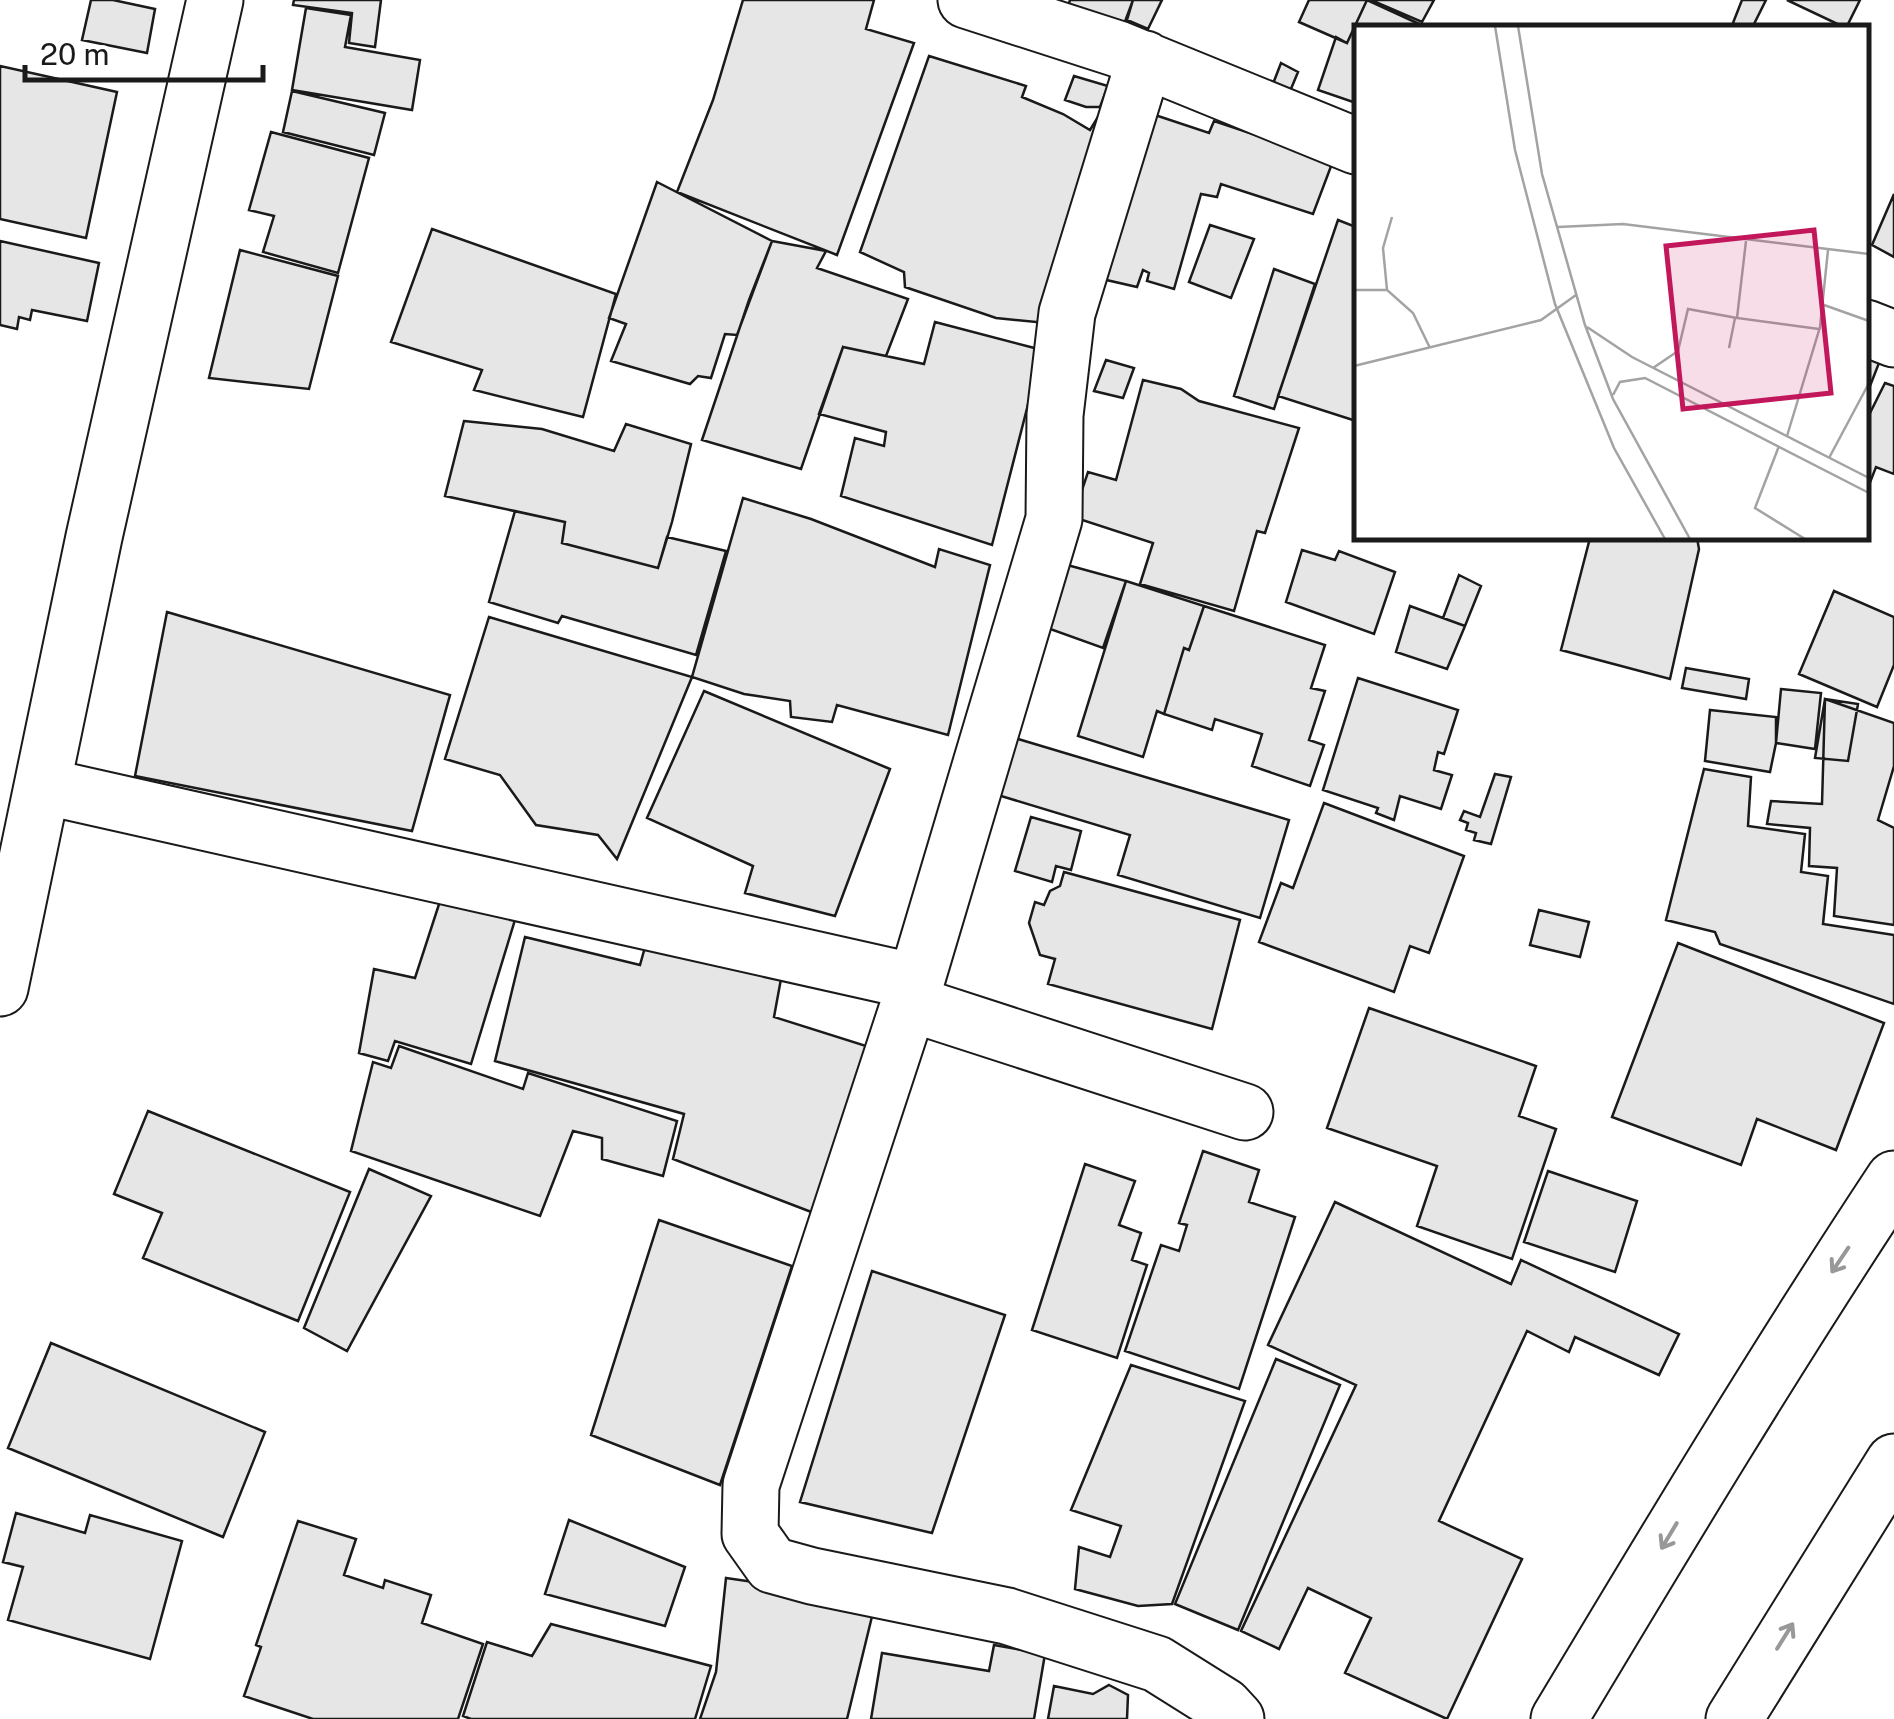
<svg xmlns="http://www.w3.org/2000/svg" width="1894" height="1719" viewBox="0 0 1894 1719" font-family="'Public Sans',sans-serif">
<rect width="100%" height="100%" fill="#fff"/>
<!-- building -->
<path fill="#e6e6e6" stroke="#1a1a1a" stroke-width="2.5" d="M 91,0 L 113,0 L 155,9 L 147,53 L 82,40 Z
M 294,0 L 381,0 L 375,47 L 349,43 L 352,13 L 293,5 Z
M 743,0 L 874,0 L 866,29 L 914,43 L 837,255 L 677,192 L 713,100 Z
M 1070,0 L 1133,0 L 1123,27 L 1067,9 Z
M 1133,0 L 1162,0 L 1148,29 L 1127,20 Z
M 1309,0 L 1367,0 L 1347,43 L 1299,22 Z
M 1367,0 L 1428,28 L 1356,28 L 1356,103 L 1318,90 L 1336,37 L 1347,43 Z
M 1371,0 L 1434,0 L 1422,22 Z
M 1742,0 L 1766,0 L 1752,28 L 1731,28 Z
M 1787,0 L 1860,0 L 1846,28 Z
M 306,8 L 351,15 L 345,47 L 420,60 L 412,110 L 292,90 Z
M 929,56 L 1026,86 L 1022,97 L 1063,114 L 1090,130 L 1098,117 L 1114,120 L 1046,323 L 996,318 L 905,287 L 904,272 L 860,252 Z
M 1281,63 L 1298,72 L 1288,96 L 1271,89 Z
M 0,66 L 117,92 L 86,238 L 0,219 Z
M 1074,76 L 1108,86 L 1100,107 L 1086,107 L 1065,100 Z
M 292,91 L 385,113 L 374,155 L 283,132 Z
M 1137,109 L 1209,133 L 1214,121 L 1333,161 L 1313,214 L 1221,184 L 1217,197 L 1201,194 L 1174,289 L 1147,281 L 1149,273 L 1143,270 L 1137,287 L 1089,276 Z
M 271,132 L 369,158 L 338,273 L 263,252 L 274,216 L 249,210 Z
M 657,182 L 772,241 L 737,335 L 725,334 L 711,378 L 698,376 L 690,384 L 611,361 L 626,324 L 609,318 Z
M 1894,194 L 1894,257 L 1872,245 Z
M 1338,220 L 1356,227 L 1356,421 L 1278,396 Z
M 1210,225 L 1254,239 L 1231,298 L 1189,282 Z
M 432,229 L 616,294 L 583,417 L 474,390 L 482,370 L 391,342 Z
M 0,241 L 99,263 L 87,321 L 32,310 L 30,320 L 19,317 L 17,329 L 0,325 Z
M 772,241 L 826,251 L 817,268 L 908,299 L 886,356 L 843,347 L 801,469 L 702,440 L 749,300 Z
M 240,250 L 338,276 L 309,389 L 209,378 Z
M 1274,269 L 1315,284 L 1274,409 L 1234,396 Z
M 935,322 L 1042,350 L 992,545 L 841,496 L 855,438 L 884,446 L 886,432 L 819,414 L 843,347 L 924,364 Z
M 1866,358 L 1879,363 L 1870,386 L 1866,384 Z
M 1106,360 L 1134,368 L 1123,398 L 1094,391 Z
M 1143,380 L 1181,389 L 1199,401 L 1299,428 L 1265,533 L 1257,531 L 1234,611 L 1140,584 L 1153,543 L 1073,517 L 1088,472 L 1116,480 Z
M 1885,383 L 1894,386 L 1894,474 L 1876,467 L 1869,485 L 1866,484 L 1866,417 L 1868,417 Z
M 464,421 L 542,429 L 614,451 L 626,424 L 691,444 L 672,522 L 658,568 L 562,543 L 565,522 L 445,496 Z
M 743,498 L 811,519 L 935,567 L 939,549 L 990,565 L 948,735 L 837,705 L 832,722 L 791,717 L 790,701 L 744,694 L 692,677 Z
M 515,511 L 565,522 L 562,543 L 658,568 L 667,537 L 726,551 L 696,655 L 562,616 L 558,623 L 489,602 Z
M 1590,538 L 1697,538 L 1699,549 L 1670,679 L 1561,650 Z
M 1302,550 L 1335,560 L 1339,551 L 1395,572 L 1374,634 L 1286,602 Z
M 1060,563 L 1126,581 L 1103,648 L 1039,625 Z
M 1459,575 L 1481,586 L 1465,626 L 1443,618 Z
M 1126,581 L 1204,606 L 1189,650 L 1184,648 L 1164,714 L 1157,711 L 1143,757 L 1078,736 Z
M 1834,591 L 1894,617 L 1894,665 L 1877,707 L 1799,674 Z
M 1204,606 L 1325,645 L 1311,688 L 1325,691 L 1309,740 L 1324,745 L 1310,786 L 1252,766 L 1262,734 L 1215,719 L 1212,730 L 1164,714 L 1184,648 L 1189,650 Z
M 1410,606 L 1465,626 L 1447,669 L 1396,652 Z
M 167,612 L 450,695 L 412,831 L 135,776 Z
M 489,617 L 692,677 L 617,859 L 598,835 L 536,825 L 500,775 L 445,759 Z
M 1686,668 L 1749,679 L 1746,699 L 1682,688 Z
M 1358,678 L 1458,710 L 1444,754 L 1438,752 L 1434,770 L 1452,775 L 1441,809 L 1400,796 L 1394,820 L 1376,813 L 1378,808 L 1323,790 Z
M 1781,689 L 1821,693 L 1815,749 L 1776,743 Z
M 704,691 L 890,769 L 835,916 L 745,893 L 753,866 L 647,818 Z
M 1825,699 L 1858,704 L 1848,761 L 1815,758 Z
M 1825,699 L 1894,723 L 1894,766 L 1878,820 L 1894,828 L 1894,925 L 1834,916 L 1837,868 L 1809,866 L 1810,828 L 1767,824 L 1771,801 L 1822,804 Z
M 1710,710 L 1776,717 L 1776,743 L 1770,772 L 1705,761 Z
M 1008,736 L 1289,820 L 1260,918 L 1118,875 L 1130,835 L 991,793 Z
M 1704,769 L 1751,777 L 1748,826 L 1805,834 L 1801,872 L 1828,876 L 1823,924 L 1894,935 L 1894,1004 L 1720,944 L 1715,932 L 1666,920 Z
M 1495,774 L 1511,777 L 1491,844 L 1474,840 L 1476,833 L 1466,830 L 1468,823 L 1460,820 L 1464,811 L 1480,817 Z
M 1324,803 L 1464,856 L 1429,953 L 1410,946 L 1394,992 L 1259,942 L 1281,883 L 1293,888 Z
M 1031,817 L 1081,831 L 1071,870 L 1056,866 L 1052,882 L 1015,871 Z
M 1064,872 L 1240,920 L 1212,1029 L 1048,984 L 1055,959 L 1040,955 L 1029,923 L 1035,902 L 1044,905 L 1050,891 L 1060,886 Z
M 442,895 L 518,910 L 471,1064 L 395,1041 L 388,1061 L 359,1053 L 374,969 L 415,978 Z
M 1539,910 L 1589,922 L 1580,957 L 1530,945 Z
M 525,937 L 640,965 L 647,940 L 783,968 L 774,1017 L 882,1051 L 827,1218 L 673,1159 L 684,1114 L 495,1061 Z
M 1678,943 L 1884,1023 L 1836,1150 L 1757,1119 L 1741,1165 L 1612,1117 Z
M 1369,1008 L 1536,1066 L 1519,1116 L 1556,1129 L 1512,1259 L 1417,1226 L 1437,1166 L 1327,1128 Z
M 399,1046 L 523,1089 L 528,1073 L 677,1121 L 663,1176 L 602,1159 L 602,1138 L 573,1131 L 540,1216 L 351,1151 L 373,1062 L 391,1068 Z
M 148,1111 L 350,1192 L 298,1321 L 143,1258 L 162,1213 L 114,1194 Z
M 1203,1151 L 1259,1170 L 1249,1202 L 1295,1217 L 1239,1389 L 1125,1351 L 1161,1245 L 1179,1251 L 1187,1225 L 1179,1223 Z
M 1085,1164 L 1135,1181 L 1119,1225 L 1141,1233 L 1132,1260 L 1147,1265 L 1117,1358 L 1032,1330 Z
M 369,1169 L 431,1196 L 347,1351 L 304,1328 Z
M 1548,1171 L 1637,1201 L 1615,1272 L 1524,1242 Z
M 1335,1202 L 1511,1284 L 1521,1260 L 1679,1334 L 1659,1375 L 1575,1337 L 1569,1352 L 1527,1331 L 1439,1521 L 1522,1559 L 1447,1719 L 1345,1673 L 1371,1618 L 1308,1588 L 1279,1649 L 1241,1631 L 1356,1385 L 1268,1345 Z
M 659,1220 L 792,1266 L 720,1485 L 591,1435 Z
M 872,1271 L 1005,1315 L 932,1533 L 800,1502 Z
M 51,1343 L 265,1432 L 223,1537 L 8,1448 Z
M 1276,1359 L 1340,1385 L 1238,1630 L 1175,1604 Z
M 1131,1365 L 1245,1401 L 1172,1604 L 1138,1606 L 1075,1589 L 1079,1547 L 1110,1557 L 1121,1526 L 1071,1510 Z
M 16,1513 L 85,1533 L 90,1515 L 182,1541 L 150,1659 L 8,1620 L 23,1567 L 3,1562 Z
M 569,1520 L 685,1567 L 665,1626 L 545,1594 Z
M 298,1521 L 356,1539 L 344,1575 L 383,1588 L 385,1580 L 431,1595 L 422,1623 L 483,1644 L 458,1719 L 313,1719 L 244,1696 L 261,1647 L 256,1645 Z
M 726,1578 L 876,1600 L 847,1719 L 700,1719 L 716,1672 Z
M 551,1624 L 711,1666 L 695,1719 L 471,1719 L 463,1716 L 487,1642 L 532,1656 Z
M 994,1645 L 1045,1654 L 1034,1719 L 871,1719 L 882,1653 L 989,1671 Z
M 1109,1685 L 1128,1695 L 1127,1719 L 1048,1719 L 1054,1686 L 1093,1694 Z"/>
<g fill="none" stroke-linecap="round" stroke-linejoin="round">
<!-- street casing -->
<g stroke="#1a1a1a" stroke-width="59">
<path id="street" d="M 966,0 L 1118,49 L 1356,146
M 1866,328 L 1894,339
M 43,786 L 916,982 L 1054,519 L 1055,415 L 1067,313 L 1145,59
M 916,982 L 751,1485 L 750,1534 L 772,1565 L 812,1576 L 1007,1616 L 1157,1664 L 1224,1706 L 1236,1719
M 0,988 L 94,537 L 215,0
M 909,1003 L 1245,1112"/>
</g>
<!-- secondary casing -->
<g stroke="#1a1a1a" stroke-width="59">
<path id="secondary" d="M 1559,1719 C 1668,1537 1777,1356 1894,1179
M 1734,1719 L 1894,1462"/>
</g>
<!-- street -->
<use href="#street" stroke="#fff" stroke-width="55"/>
<!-- secondary -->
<use href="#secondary" stroke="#fff" stroke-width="55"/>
</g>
<!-- one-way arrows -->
<defs><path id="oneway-shaft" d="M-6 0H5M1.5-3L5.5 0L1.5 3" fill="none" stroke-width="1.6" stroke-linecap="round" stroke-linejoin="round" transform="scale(2.5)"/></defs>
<g stroke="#989898">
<use href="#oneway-shaft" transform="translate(1840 1260) rotate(124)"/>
<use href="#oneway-shaft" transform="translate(1669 1536) rotate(121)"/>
<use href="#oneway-shaft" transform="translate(1785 1636) rotate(-58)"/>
</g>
<!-- overview -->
<g transform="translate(1354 25)">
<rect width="515" height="515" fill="#fff"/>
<path fill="none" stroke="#a3a3a3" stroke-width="2.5" d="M 141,1 L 161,125 L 201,279 L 260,423 L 311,514M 164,1 L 188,149 L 231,300 L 259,374 L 336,514M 38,192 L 29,223 L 33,265 L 59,288 L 76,323M 204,202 L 269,199 L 515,229M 392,216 L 383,293 L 465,304M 0,265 L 33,265M 470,280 L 515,296M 233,302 L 278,332 L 515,453M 375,323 L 381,293M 0,341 L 187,295 L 222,270M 299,343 L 324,326 L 334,284 L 383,293M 259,370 L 266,357 L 291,353 L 515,468M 433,411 L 466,302 L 474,225M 425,421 L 401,483 L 451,514M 475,433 L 515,358"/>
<path fill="#c2185b" fill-opacity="0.15" stroke="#c2185b" stroke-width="5" d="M 460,205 L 477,368 L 329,384 L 312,221 Z"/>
<rect width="515" height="515" fill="none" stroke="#1a1a1a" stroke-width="5"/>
</g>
<!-- scale -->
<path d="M25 65v15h238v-15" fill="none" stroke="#1a1a1a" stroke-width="5"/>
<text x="40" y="65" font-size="30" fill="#1a1a1a" stroke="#ffffff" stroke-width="8" paint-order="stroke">20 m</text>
</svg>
